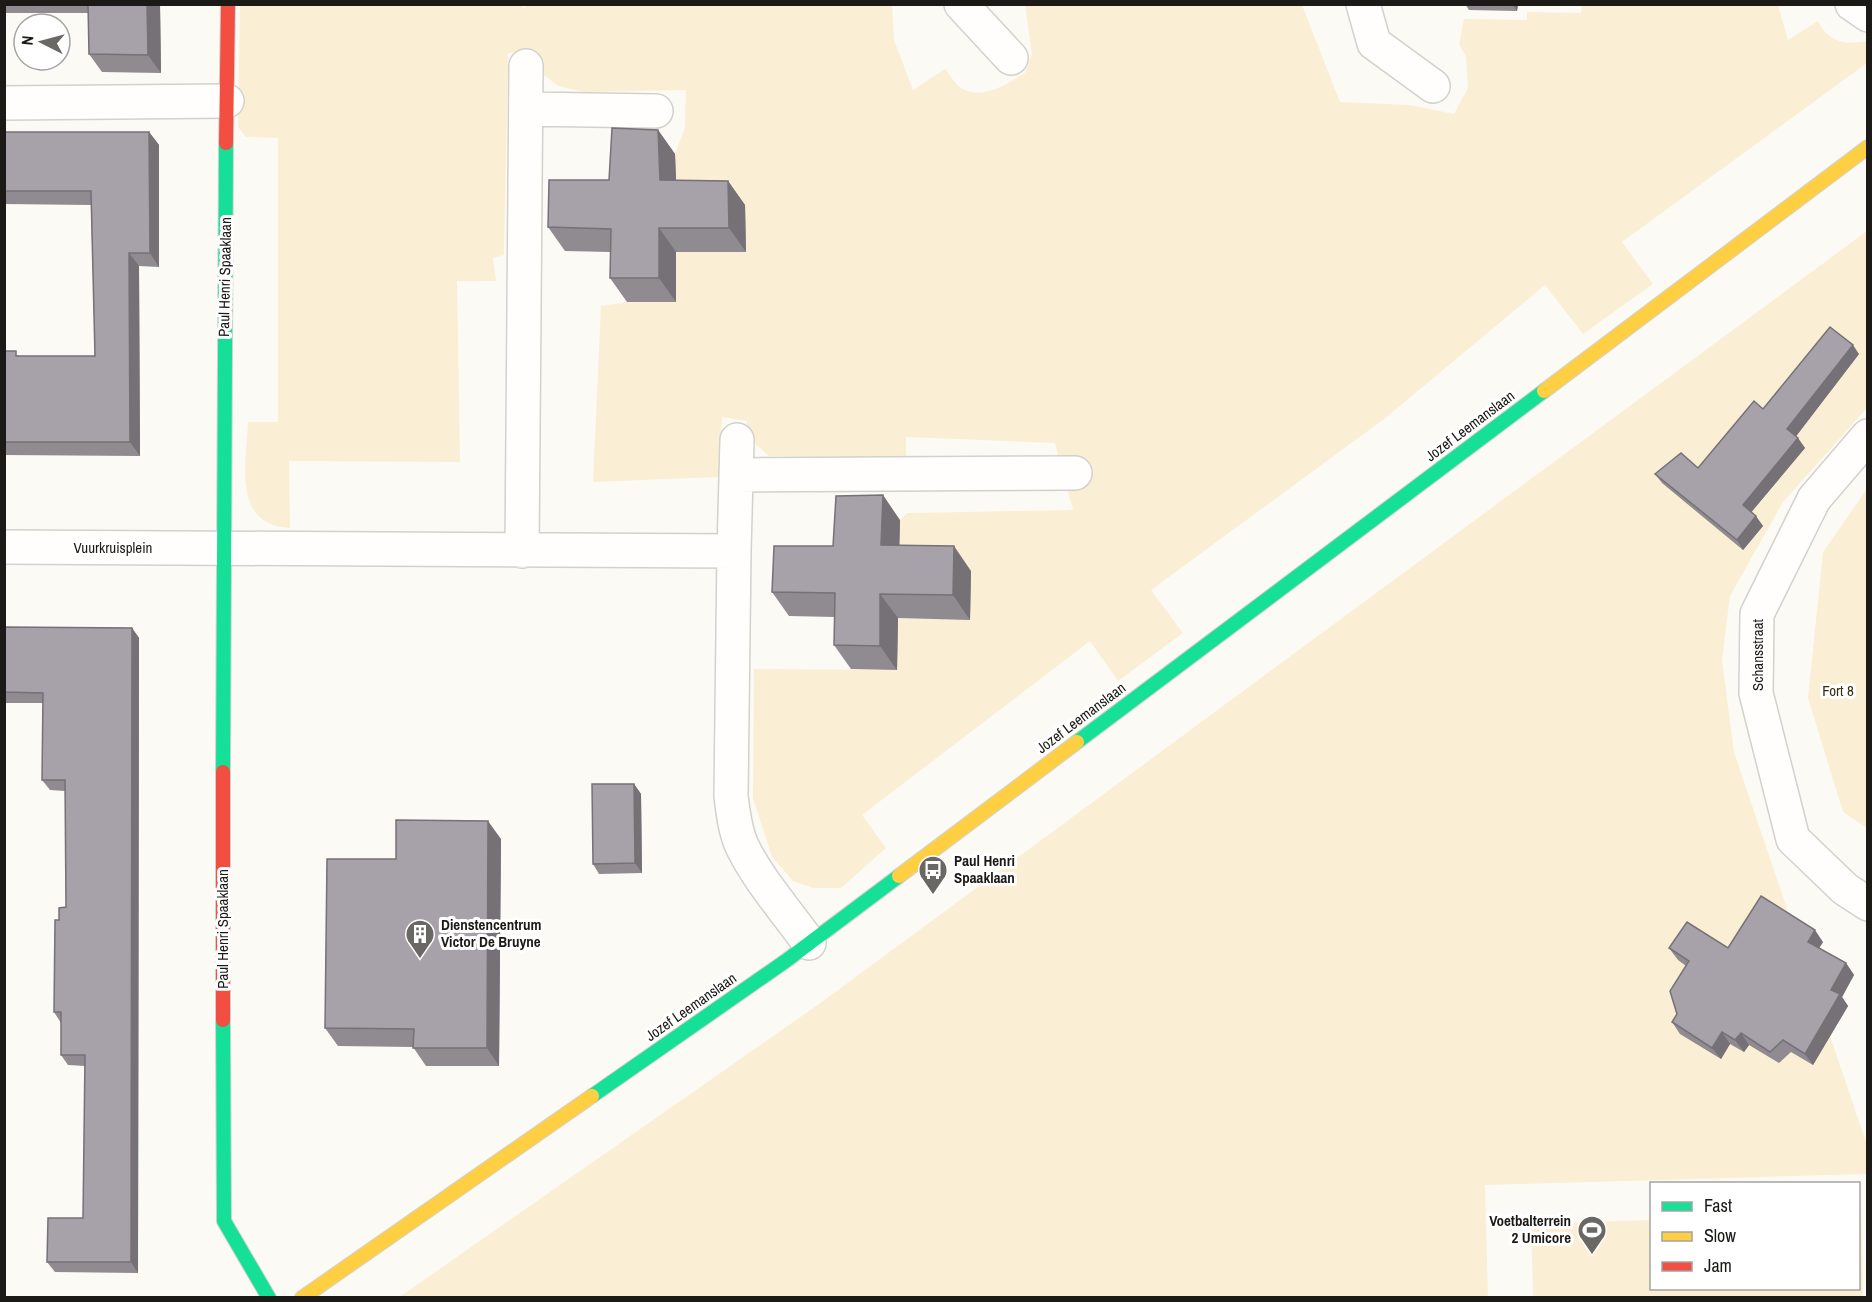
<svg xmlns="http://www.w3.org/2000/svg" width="1872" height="1302" viewBox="0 0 1872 1302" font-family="'Archivo Narrow',sans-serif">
<rect width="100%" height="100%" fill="#fcfaf4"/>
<!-- green -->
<path fill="#faefd5" d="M 518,4 L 525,8 L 527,4 L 892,5 L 894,40 L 913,90 L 945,69 C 950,75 955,84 961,88 C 983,101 1007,84 1025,73 L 1032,54 L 1025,5 L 1302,5 L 1340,102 L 1409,105 L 1454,114 L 1468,88 L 1466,57 L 1459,44 L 1464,19 L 1527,20 L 1527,12 L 1581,13 L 1582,4 L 1778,5 L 1788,40 L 1818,21 C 1829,43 1845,45 1867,41 L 1867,63 L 1622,242 L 1653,284 L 1583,334 L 1545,285 L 1384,419 L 1151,590 L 1183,633 L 1118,681 L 1090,641 L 862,815 L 886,848 L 841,888 L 813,888 L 793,881 L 772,857 L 753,798 L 754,669 L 896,670 L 898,618 L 970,619 L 899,570 L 900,520 L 907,513 L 1073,510 L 1055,443 L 906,437 L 906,457 L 769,456 L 752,441 L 746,421 L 722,417 L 719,477 L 593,482 L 601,306 L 627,302 L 676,252 L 746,252 L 677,204 L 675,154 L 685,127 L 686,90 L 585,92 L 558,86 L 539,71 L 536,51 L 508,53 L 504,255 L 493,258 L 496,281 L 457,281 L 460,462 L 289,461 L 290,528 C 232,525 246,465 248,422 L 278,422 L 278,138 L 246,137 L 238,127 L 240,5 Z
M 1867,231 L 1867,408 L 1783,502 L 1730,596 L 1722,660 L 1734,752 L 1867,1145 L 1867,1174 L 1485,1185 L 1488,1297 L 398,1298 L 819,1004 Z
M 1867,489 L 1868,828 L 1867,828 L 1843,812 L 1808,698 L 1823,552 Z
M 1859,1212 L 1861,1212 L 1863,1297 L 1533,1297 L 1531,1224 L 1651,1220 L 1652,1288 L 1858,1288 Z"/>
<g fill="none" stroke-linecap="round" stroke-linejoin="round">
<!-- street casing -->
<g stroke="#d3d1cc" stroke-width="36">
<path id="street" d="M 961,4 L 1011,58
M 1363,4 L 1374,43 L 1433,86
M 1852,4 L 1868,15
M 4,103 L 227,101
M 526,109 L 656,111
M 1868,436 L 1814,499 L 1757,614 L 1756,693 L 1793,839 L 1845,889 L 1868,904
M 736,475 L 1075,473
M 4,547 L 734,551 L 731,796 C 733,812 735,831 742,846 C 759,881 787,912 809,943
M 522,551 L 526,66
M 734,551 L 737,440"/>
</g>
<!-- fast casing -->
<g stroke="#d3d1cc" stroke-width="16">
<path id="fast" d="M 1077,742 L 1544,391
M 223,772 L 226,143
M 223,1020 L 224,1221 L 269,1298
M 592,1096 L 787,960 L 899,876"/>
</g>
<!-- slow casing -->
<g stroke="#d3d1cc" stroke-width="16">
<path id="slow" d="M 1544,391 L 1868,147
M 899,876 L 1077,742
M 302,1298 L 592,1096"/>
</g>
<!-- jam casing -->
<g stroke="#d3d1cc" stroke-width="16">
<path id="jam" d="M 226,143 L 228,4
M 223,772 L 223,1020"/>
</g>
<!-- street -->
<use href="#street" stroke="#fffefd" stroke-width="33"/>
<!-- fast -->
<use href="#fast" stroke="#16e098" stroke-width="14"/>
<!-- slow -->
<use href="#slow" stroke="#ffcf43" stroke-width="14"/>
<!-- jam -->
<use href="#jam" stroke="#f24e42" stroke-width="14"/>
</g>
<!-- wall -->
<path fill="#908a91" d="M 4,4 L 160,4 L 161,73 L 102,72 L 89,54 L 88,13 L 4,13 Z
M 1465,4 L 1518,4 L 1517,11 L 1469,10 Z
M 658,130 L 675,154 L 676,180 L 728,181 L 745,205 L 746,252 L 676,252 L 676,302 L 627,302 L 610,278 L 610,252 L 565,251 L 548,227 L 609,180 Z
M 4,132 L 149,132 L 159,145 L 159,267 L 139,266 L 140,456 L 4,455 L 4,351 L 19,356 L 95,356 L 91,205 L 4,204 Z
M 1859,354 L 1796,436 L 1805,448 L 1751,512 L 1763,526 L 1743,550 L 1662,483 L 1655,474 L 1698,468 L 1763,409 Z
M 900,520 L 899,546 L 971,571 L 970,620 L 898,618 L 897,670 L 851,669 L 834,645 L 835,617 L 789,616 L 772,592 L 833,546 Z
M 4,627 L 132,628 L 139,638 L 138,1273 L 55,1272 L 47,1262 L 83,1218 L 85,1066 L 68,1065 L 61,1055 L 61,1023 L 54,1012 L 59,920 L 66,907 L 65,791 L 50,790 L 42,780 L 43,703 L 4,703 Z
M 634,784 L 641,794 L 642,873 L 599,874 L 593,864 Z
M 501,839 L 499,1066 L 426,1066 L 413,1047 L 338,1046 L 325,1028 L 396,859 Z
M 1823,942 L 1819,948 L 1846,963 L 1854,975 L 1842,997 L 1848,1006 L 1813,1065 L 1791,1052 L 1779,1063 L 1749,1045 L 1744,1052 L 1730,1044 L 1721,1059 L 1680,1034 L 1672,1022 L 1677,1014 L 1686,966 L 1678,960 L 1669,948 L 1728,948 Z"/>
<!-- shaded-wall -->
<path fill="#757176" d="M 147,4 L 160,4 L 161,73 L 148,55 Z
M 1512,4 L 1518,4 L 1517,11 Z
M 658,130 L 675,154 L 677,204 L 660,180 Z
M 149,132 L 159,145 L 159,267 L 150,253 Z
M 728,181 L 745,205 L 746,252 L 729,228 Z
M 659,228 L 676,252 L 676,302 L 659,278 Z
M 129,253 L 139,266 L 140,456 L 130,442 Z
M 1853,345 L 1859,354 L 1794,439 L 1787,429 Z
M 1798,438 L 1805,448 L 1749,515 L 1743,505 Z
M 883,495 L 900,520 L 899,570 L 881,545 Z
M 1756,516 L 1763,526 L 1743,550 L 1737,540 Z
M 954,546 L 971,571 L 970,620 L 953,595 Z
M 880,594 L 898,618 L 897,670 L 880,646 Z
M 132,628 L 139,638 L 138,1273 L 131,1262 Z
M 634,784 L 641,794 L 642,873 L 635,863 Z
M 488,821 L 501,839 L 499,1066 L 487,1048 Z
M 1815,930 L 1823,942 L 1816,953 L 1808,942 Z
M 1846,963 L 1854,975 L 1842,997 L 1848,1006 L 1813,1065 L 1805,1054 L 1831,990 Z
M 1722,1032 L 1730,1044 L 1721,1059 L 1712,1048 Z
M 1741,1033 L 1749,1045 L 1744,1052 L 1735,1040 Z"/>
<!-- building -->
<path fill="#a7a1a9" stroke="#757176" stroke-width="1.5" d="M 88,4 L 147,4 L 148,55 L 89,54 Z
M 612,128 L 658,130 L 660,180 L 728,181 L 729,228 L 659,228 L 659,278 L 610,278 L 611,229 L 548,227 L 549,180 L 609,180 Z
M 4,132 L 149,132 L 150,253 L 129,253 L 130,442 L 4,442 L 4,351 L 16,351 L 16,356 L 95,356 L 91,191 L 4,191 Z
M 1830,327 L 1853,345 L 1787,429 L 1798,438 L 1743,505 L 1756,516 L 1737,540 L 1655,474 L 1681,453 L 1698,468 L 1754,401 L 1763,409 Z
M 883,495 L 881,545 L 954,546 L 953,595 L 880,594 L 880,646 L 834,645 L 835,593 L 772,592 L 774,546 L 833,546 L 836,496 Z
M 4,627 L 132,628 L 131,1262 L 47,1262 L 48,1218 L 83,1218 L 85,1055 L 61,1055 L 61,1012 L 54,1012 L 55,920 L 59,920 L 59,908 L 66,907 L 65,780 L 42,780 L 43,693 L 4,692 Z
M 592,784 L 634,784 L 635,863 L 593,864 Z
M 396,820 L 488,821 L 487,1048 L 413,1048 L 414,1029 L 325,1028 L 327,859 L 396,859 Z
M 1761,896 L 1815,930 L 1808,942 L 1846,963 L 1831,990 L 1840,994 L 1805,1054 L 1783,1040 L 1770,1052 L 1741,1033 L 1735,1040 L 1722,1032 L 1712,1048 L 1672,1022 L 1677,1014 L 1670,991 L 1689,961 L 1669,948 L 1687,922 L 1728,948 Z"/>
<!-- icons -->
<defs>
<g id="bus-pin" transform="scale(1.5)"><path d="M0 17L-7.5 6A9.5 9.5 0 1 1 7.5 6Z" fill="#6a6864" stroke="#fff"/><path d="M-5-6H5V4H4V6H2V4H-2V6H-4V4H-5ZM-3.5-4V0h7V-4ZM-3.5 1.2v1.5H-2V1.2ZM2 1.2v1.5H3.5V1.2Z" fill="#fff"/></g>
<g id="building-pin" transform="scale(1.5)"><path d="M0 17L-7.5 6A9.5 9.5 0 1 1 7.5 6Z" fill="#6a6864" stroke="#fff"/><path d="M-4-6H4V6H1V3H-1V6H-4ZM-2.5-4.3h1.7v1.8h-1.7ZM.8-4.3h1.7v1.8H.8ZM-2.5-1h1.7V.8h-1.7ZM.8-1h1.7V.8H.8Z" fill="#fff"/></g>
<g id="stadium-pin" transform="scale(1.5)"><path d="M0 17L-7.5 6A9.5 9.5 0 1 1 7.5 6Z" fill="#6a6864" stroke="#fff"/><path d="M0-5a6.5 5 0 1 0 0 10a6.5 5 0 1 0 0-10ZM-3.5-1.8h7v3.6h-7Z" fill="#fff"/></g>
</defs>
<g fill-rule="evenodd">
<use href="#bus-pin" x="933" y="870"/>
<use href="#building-pin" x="420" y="934"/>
<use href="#stadium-pin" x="1592" y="1230"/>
</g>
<g text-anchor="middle" stroke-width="6" stroke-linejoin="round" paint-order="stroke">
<!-- street labels -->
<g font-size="15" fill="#1c1a16" stroke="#fff">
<text transform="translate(225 277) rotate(-89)" y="5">Paul Henri Spaaklaan</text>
<text transform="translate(1470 426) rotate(-37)" y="5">Jozef Leemanslaan</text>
<text x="113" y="553">Vuurkruisplein</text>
<text transform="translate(1758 655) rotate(-90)" y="5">Schansstraat</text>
<text transform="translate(1081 718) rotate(-37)" y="5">Jozef Leemanslaan</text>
<text transform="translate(223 929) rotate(-90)" y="5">Paul Henri Spaaklaan</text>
<text transform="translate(691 1007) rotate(-35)" y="5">Jozef Leemanslaan</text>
</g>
<!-- park labels -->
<g font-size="15" fill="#392d0f" stroke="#fff">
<text x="1838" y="696">Fort 8</text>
</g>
<!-- poi labels -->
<g font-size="15" font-weight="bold" fill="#1c1a16" stroke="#fff" text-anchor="start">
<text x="954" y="866">Paul Henri<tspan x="954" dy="17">Spaaklaan</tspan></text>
<text x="441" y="930">Dienstencentrum<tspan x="441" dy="17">Victor De Bruyne</tspan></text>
<text x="1571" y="1226" text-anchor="end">Voetbalterrein<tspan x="1571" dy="17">2 Umicore</tspan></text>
</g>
</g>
<!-- border -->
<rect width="1872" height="1302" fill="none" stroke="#1c1a16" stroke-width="12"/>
<!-- legend -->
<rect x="1650" y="1182" width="210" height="108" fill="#ffffff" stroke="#a4a3a2" stroke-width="1.5"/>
<rect x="1662" y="1202" width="30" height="9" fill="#16e098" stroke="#a4a3a2" stroke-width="1.5"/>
<text x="1704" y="1212" font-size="18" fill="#1c1a16">Fast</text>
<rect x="1662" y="1232" width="30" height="9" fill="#ffcf43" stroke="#a4a3a2" stroke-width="1.5"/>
<text x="1704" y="1242" font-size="18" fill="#1c1a16">Slow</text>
<rect x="1662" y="1262" width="30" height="9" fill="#f24e42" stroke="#a4a3a2" stroke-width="1.5"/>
<text x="1704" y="1272" font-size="18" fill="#1c1a16">Jam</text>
<!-- north arrow -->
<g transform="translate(42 42) rotate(276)"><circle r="28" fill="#ffffff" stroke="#a4a3a2" stroke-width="1.5"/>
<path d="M0-4.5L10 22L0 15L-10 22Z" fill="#6a6864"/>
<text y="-9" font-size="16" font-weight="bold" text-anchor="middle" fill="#1c1a16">N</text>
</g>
</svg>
